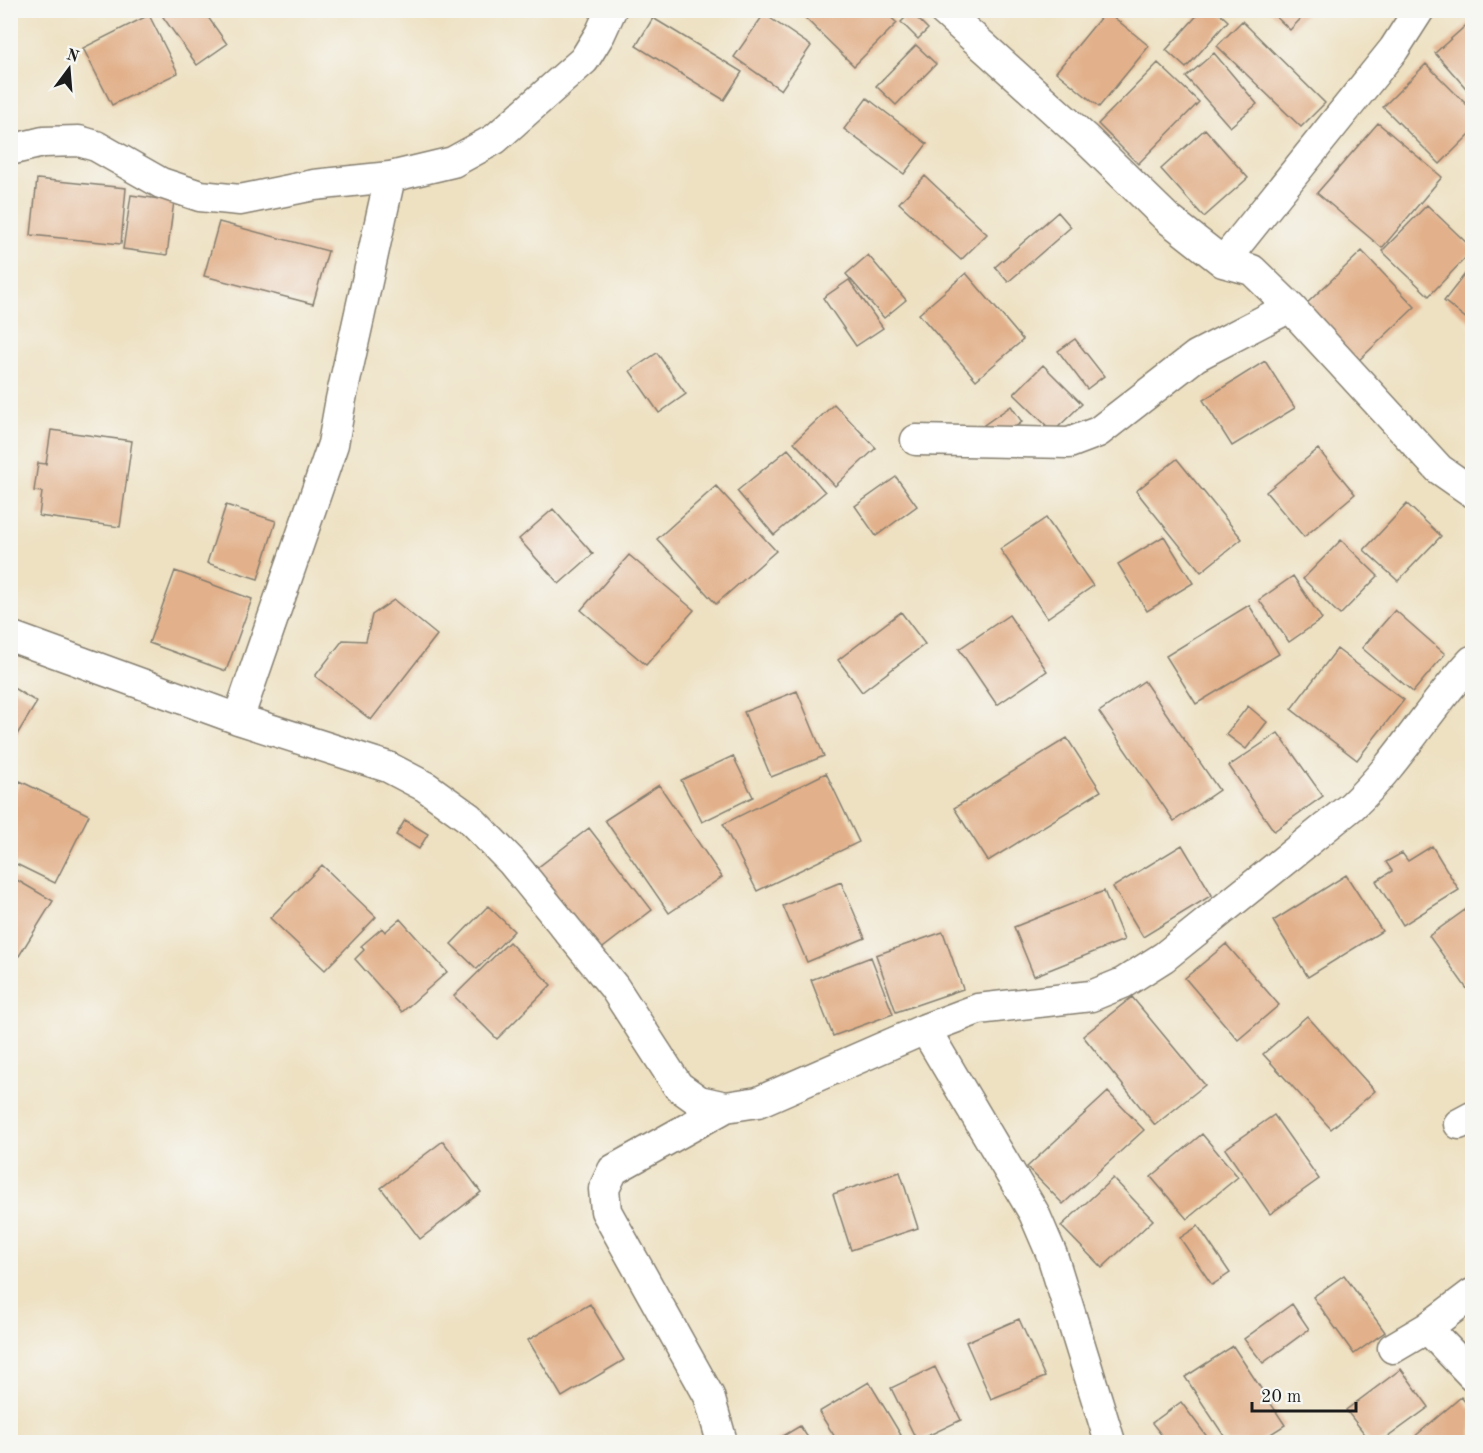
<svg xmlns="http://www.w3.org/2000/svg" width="1483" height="1453" viewBox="0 0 1483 1453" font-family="'Old Standard TT',serif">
<rect width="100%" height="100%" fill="#f6f6f2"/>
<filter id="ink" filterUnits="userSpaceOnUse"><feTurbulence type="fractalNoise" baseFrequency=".0167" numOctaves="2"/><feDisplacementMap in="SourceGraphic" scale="12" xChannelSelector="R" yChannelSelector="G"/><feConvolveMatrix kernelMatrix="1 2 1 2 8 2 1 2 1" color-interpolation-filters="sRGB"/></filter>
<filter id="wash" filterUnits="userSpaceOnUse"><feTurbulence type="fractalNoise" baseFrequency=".008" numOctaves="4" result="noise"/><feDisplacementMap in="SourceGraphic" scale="24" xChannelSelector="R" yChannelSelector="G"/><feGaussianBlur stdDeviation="1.35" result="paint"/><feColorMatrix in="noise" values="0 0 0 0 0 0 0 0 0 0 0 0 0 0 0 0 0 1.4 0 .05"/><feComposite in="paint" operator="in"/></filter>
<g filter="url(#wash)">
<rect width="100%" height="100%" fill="#eee1c2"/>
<g id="blocks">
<!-- building -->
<path fill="#e2b18b" d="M 172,10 L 203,10 L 227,44 L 197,65 L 163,17 Z
M 797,10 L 883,10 L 897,23 L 854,66 Z
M 1202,10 L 1216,10 L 1228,21 L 1186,68 L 1166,50 Z
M 1269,10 L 1309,10 L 1290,30 Z
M 1106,11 L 1149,46 L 1099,107 L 1056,72 Z
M 911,12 L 928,29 L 918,39 L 901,22 Z
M 764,14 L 811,46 L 781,90 L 734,57 Z
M 149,15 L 178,73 L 112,105 L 83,48 Z
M 653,18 L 742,72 L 724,100 L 636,46 Z
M 1472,20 L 1472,95 L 1435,53 Z
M 1242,21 L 1325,103 L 1301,127 L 1217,46 Z
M 916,45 L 936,64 L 896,105 L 876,86 Z
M 1214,53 L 1257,104 L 1230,127 L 1186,77 Z
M 1158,63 L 1199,102 L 1138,164 L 1098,124 Z
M 1426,64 L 1472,110 L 1472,132 L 1440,164 L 1383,107 Z
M 867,98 L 927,144 L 904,174 L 844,129 Z
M 1378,123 L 1442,177 L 1382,248 L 1317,193 Z
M 1205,129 L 1248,178 L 1204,217 L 1161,169 Z
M 925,176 L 987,234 L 961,260 L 899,203 Z
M 37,179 L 126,188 L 121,244 L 31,235 Z
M 131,195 L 174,201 L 167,255 L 123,249 Z
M 1427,205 L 1472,248 L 1472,251 L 1429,296 L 1382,251 Z
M 1058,212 L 1071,227 L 1008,282 L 995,267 Z
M 219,222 L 328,251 L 313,304 L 204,276 Z
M 1362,251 L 1415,307 L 1356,363 L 1303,307 Z
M 868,255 L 906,300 L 884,318 L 846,274 Z
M 1472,265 L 1472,323 L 1444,301 Z
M 966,273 L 1023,340 L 976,380 L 919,314 Z
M 849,280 L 883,328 L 856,346 L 823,298 Z
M 1075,339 L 1104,376 L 1087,389 L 1058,351 Z
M 657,353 L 686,394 L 659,413 L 630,371 Z
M 1265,361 L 1295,408 L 1232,446 L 1203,400 Z
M 1043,365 L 1082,404 L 1053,432 L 1014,394 Z
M 834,404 L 876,448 L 835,486 L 794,442 Z
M 1011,406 L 1022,422 L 995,441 L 984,425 Z
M 51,430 L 132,441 L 120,527 L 39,516 L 42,492 L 34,491 L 38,463 L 46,464 Z
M 788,449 L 825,492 L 774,535 L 737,491 Z
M 1318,449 L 1355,494 L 1304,537 L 1266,492 Z
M 1177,459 L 1242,539 L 1201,572 L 1136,491 Z
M 896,477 L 917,506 L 876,536 L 855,506 Z
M 716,486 L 776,551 L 716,604 L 657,539 Z
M 1407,504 L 1441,536 L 1398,581 L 1364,550 Z
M 226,505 L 276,521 L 258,579 L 207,563 Z
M 553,509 L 593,554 L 559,584 L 519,539 Z
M 1046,518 L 1093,586 L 1047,618 L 1000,549 Z
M 1164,536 L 1193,583 L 1147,611 L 1118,564 Z
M 1341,540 L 1378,576 L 1340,615 L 1303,579 Z
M 629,555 L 694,610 L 646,665 L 581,610 Z
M 175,571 L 252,599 L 226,671 L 149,643 Z
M 1293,576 L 1322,619 L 1289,642 L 1259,600 Z
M 394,600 L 437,635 L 371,720 L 315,676 L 343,640 L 366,641 L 372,615 Z
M 1249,605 L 1279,654 L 1196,704 L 1166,656 Z
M 1395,610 L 1445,654 L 1413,692 L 1362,648 Z
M 901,612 L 925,644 L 862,692 L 838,660 Z
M 1009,615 L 1047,671 L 997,705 L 959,649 Z
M 1337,649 L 1404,700 L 1357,760 L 1291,709 Z
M 1144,681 L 1219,790 L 1174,821 L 1099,712 Z
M 10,686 L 37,702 L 10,746 Z
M 797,691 L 824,756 L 771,777 L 744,712 Z
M 1248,706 L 1267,722 L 1246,749 L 1226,734 Z
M 1278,733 L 1323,796 L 1274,831 L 1229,766 Z
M 1067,738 L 1101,791 L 988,861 L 954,808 Z
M 733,756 L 753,797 L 702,822 L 681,780 Z
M 826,773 L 859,842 L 757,891 L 723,824 Z
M 20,781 L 89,815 L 55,883 L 10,861 L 10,801 Z
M 659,785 L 722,877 L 669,913 L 605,820 Z
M 405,820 L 428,834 L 419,849 L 396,835 Z
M 589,828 L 652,910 L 595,954 L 532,872 Z
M 1182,845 L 1212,895 L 1143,937 L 1113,887 Z
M 1432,846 L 1459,890 L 1403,925 L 1376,881 L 1392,871 L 1386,862 L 1402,853 L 1408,861 Z
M 322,865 L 376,917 L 325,970 L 270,918 Z
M 1346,875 L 1382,931 L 1308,977 L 1273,921 Z
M 10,876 L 53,901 L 19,956 L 10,951 Z
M 841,882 L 865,938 L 807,962 L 783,906 Z
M 1104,891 L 1124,940 L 1034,976 L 1014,927 Z
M 1472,905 L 1472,996 L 1429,936 Z
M 488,906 L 514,931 L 477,969 L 451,944 Z
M 400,919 L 447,972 L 402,1012 L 355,959 L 364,950 L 361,946 L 382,928 L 385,932 Z
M 943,932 L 963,989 L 896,1012 L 876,955 Z
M 509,942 L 551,985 L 497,1039 L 454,996 Z
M 1226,944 L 1279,1005 L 1238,1040 L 1185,978 Z
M 871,957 L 893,1014 L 833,1036 L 811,980 Z
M 1132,997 L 1205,1085 L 1155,1125 L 1083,1036 Z
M 1307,1016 L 1375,1091 L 1331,1129 L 1263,1054 Z
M 1108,1092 L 1144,1130 L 1063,1204 L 1027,1167 Z
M 1274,1115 L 1319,1179 L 1270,1214 L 1225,1149 Z
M 1202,1134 L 1238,1177 L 1187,1219 L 1151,1177 Z
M 443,1141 L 481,1192 L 420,1239 L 381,1188 Z
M 900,1172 L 918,1228 L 851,1250 L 833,1194 Z
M 1113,1178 L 1153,1220 L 1102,1268 L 1061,1226 Z
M 1198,1226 L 1230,1273 L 1212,1285 L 1180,1238 Z
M 1344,1275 L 1385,1332 L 1354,1354 L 1313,1297 Z
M 590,1304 L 624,1360 L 562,1397 L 528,1340 Z
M 1292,1304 L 1309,1329 L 1263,1363 L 1244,1339 Z
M 1019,1319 L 1045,1377 L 991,1399 L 966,1342 Z
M 1233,1346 L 1285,1425 L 1258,1442 L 1228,1442 L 1185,1377 Z
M 935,1367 L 961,1420 L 917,1441 L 891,1388 Z
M 1401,1369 L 1429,1407 L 1381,1442 L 1371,1442 L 1346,1410 Z
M 869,1382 L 901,1435 L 888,1442 L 838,1442 L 819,1412 Z
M 1461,1397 L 1472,1410 L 1472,1442 L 1417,1442 L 1413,1438 Z
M 1181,1402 L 1211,1442 L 1167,1442 L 1152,1423 Z
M 800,1426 L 811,1442 L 773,1442 Z"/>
</g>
</g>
<g filter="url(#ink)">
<use href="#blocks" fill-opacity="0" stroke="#857e6f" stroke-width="1.5"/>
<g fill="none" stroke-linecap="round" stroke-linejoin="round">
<!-- street casing -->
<g stroke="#857e6f" stroke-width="33">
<path id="street" d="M 943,10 L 1086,139 L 1167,218 L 1223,262 L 1252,270 L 1290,307 L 1439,469 L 1472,492
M 10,150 L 43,142 L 79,141 L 96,146 L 161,183 L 200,196 L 240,200 L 314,185 L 390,177 L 453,162 L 495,139 L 584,60 L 600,34 L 611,10
M 1223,262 L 1394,49 L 1419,10
M 916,440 L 1069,443 L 1098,432 L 1196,356 L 1290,307
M 10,636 L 238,719 L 388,767 L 426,787 L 469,818 L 512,862 L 614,987 L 678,1086 L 699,1101 L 726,1107 L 758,1102 L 925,1029 L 978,1009 L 1091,996 L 1123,983 L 1164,957 L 1352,806 C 1398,763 1429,707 1472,661
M 238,719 L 333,444 L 341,399 L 390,177
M 925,1029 L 1034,1213 L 1052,1255 L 1110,1442
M 1459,1124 L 1472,1117
M 1427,1328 L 1472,1375
M 1393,1348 L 1427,1328 L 1472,1294
M 722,1442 L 709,1396 L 606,1211 L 604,1189 L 613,1170 L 726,1107"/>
</g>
<!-- street -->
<use href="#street" stroke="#fff" stroke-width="30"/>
</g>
</g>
<!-- margin -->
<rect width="1483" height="1453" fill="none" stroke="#f6f6f2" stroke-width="36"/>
<!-- north arrow -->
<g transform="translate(69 69) rotate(16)" stroke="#f6f6f2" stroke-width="4.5" paint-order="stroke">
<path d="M0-4.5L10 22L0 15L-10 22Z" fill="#1c1c1c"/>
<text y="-9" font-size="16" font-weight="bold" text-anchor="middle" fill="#1c1c1c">N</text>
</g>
<!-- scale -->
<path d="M1252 1402v9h104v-9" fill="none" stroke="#1c1c1c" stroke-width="3"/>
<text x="1261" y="1402" font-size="18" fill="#1c1c1c" stroke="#f6f6f2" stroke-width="4.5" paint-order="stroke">20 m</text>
</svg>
